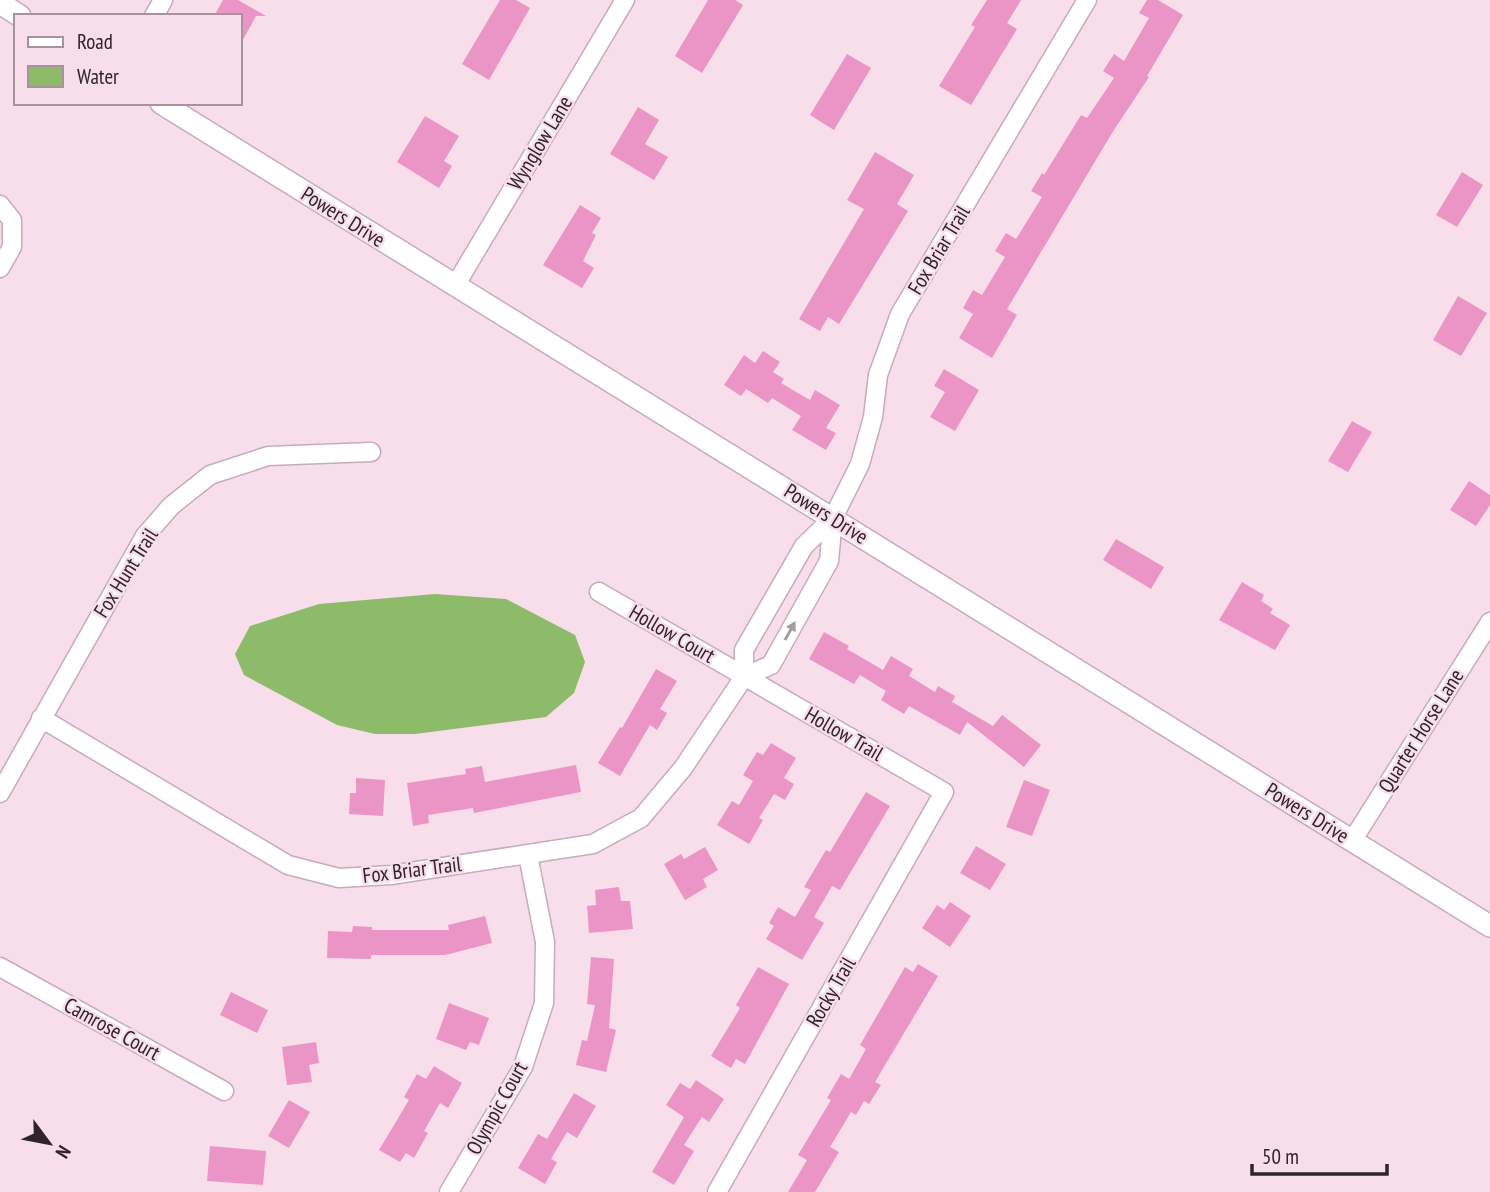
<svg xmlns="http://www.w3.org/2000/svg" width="1490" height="1192" viewBox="0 0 1490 1192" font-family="'PT Sans Narrow',sans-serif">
<rect width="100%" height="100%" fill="#f8ddeb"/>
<!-- water -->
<path fill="#8dbb69" d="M 435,594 L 506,599 L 575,635 L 585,662 L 574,693 L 546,717 L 415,734 L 375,734 L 337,725 L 244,675 L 235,654 L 250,626 L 319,604 Z"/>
<!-- building -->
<path fill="#eb95c7" d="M 223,0 L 238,0 L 266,16 L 256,16 L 240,45 L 240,16 L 214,16 Z
M 500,0 L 516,0 L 530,8 L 489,80 L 462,64 Z
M 708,0 L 735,0 L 743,5 L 702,73 L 675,56 Z
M 987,0 L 1021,0 L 1007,23 L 1017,29 L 971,105 L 939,86 L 975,27 L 971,25 Z
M 1147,0 L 1158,0 L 1183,15 L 1147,76 L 1149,77 L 1112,133 L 1007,309 L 1017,315 L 992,358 L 959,338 L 973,314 L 963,308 L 973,290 L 982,295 L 1005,257 L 995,251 L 1006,233 L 1016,239 L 1042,197 L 1031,191 L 1042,173 L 1044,175 L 1081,115 L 1087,118 L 1114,78 L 1103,71 L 1114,54 L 1124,61 L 1149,18 L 1139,13 Z
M 847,54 L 871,68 L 834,130 L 810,115 Z
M 638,107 L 659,120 L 645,144 L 668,157 L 654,180 L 610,154 Z
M 425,116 L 459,136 L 444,161 L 452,166 L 439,188 L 397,162 Z
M 875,152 L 914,175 L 897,204 L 908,211 L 839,324 L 828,317 L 820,331 L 799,319 L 864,209 L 847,200 Z
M 1462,172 L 1483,185 L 1457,227 L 1436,215 Z
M 580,205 L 601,218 L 592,233 L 596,235 L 583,261 L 594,268 L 582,288 L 543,265 Z
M 1458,296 L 1487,313 L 1461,356 L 1433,340 Z
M 763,351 L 780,362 L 773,372 L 784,379 L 781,383 L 810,400 L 815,390 L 840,405 L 826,428 L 836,433 L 826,450 L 792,430 L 801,416 L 772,398 L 768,403 L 746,389 L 741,396 L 724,385 L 744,355 L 755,363 Z
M 944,369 L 979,390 L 955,431 L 930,417 L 945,392 L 934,386 Z
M 1352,421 L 1372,432 L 1348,472 L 1328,461 Z
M 1469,481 L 1490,495 L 1490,505 L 1476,526 L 1450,510 Z
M 1116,539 L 1164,567 L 1151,589 L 1103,560 Z
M 1242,582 L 1264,595 L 1261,601 L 1273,609 L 1270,613 L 1290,625 L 1275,650 L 1219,620 Z
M 824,632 L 849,646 L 847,649 L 883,670 L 891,656 L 913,669 L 909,676 L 935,692 L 938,686 L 955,696 L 952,702 L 993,726 L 1002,715 L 1041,745 L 1024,767 L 967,722 L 960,735 L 909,706 L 904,714 L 881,700 L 886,691 L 860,675 L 854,684 L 809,659 Z
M 656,669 L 677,681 L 660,709 L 667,713 L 657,730 L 650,725 L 620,776 L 598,763 L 620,727 L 622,728 Z
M 771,743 L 796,758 L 784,778 L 794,784 L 785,800 L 774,794 L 759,818 L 763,820 L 749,844 L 717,825 L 732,801 L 739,805 L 753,781 L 743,775 L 757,752 L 763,755 Z
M 576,765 L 581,792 L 474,813 L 473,808 L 428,815 L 429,823 L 413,826 L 407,783 L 466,774 L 465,769 L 482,766 L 485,782 Z
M 356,778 L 385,780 L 383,816 L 349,814 L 350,793 L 356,793 Z
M 1024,780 L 1050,790 L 1032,836 L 1006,827 Z
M 866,792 L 890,806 L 840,890 L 832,886 L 814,917 L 824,923 L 802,960 L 766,939 L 774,926 L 769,923 L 778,907 L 795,917 L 811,890 L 804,887 L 826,850 L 830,852 Z
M 976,846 L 1006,864 L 990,890 L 960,873 Z
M 705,847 L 718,870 L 703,879 L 707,887 L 685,900 L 664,864 L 681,854 L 684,859 Z
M 619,887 L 621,901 L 630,901 L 633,929 L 589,933 L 587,906 L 596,905 L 595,890 Z
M 950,902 L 971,916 L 950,947 L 922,928 L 937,905 L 944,910 Z
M 485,916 L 492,943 L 445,955 L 371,955 L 371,959 L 327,958 L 328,931 L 352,932 L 353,926 L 372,927 L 372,930 L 449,930 L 448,925 Z
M 591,957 L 614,959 L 609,1028 L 616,1030 L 606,1072 L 576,1065 L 582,1040 L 587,1041 L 595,1005 L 587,1004 Z
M 918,964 L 938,976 L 875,1082 L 881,1085 L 869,1104 L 864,1101 L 856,1115 L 851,1112 L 830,1147 L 839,1152 L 815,1192 L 788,1192 L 807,1160 L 798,1155 L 831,1100 L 827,1098 L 841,1074 L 849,1079 L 866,1049 L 860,1045 L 905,967 L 913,972 Z
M 758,967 L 789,984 L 745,1064 L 736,1059 L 731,1068 L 711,1056 L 740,1008 L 736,1005 Z
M 231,992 L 268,1010 L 257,1033 L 220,1015 Z
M 449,1003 L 489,1018 L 479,1045 L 470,1042 L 466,1050 L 436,1039 Z
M 316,1042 L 319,1063 L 309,1065 L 312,1082 L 287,1085 L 282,1047 Z
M 434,1066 L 462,1083 L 448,1108 L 440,1103 L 424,1131 L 428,1133 L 414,1158 L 406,1153 L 400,1162 L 379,1150 L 409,1100 L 404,1097 L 417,1074 L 426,1079 Z
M 696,1080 L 724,1099 L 709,1122 L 702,1117 L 684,1145 L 694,1151 L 674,1185 L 652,1172 L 684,1117 L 666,1105 L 680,1083 L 690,1089 Z
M 574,1093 L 596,1106 L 577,1138 L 567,1132 L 551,1159 L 557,1162 L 545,1184 L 518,1168 L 538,1134 L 547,1139 Z
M 289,1100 L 310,1112 L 289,1148 L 268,1136 Z
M 210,1146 L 266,1151 L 263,1185 L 207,1181 Z"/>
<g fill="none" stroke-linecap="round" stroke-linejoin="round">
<!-- minor casing -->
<g stroke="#c6abba" stroke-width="21">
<path id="minor" d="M 154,16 L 163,0
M 0,205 L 12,220 L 12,247 L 0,268
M 455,286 L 625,0
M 599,592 L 944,792 L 717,1192
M 744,677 L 744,650 L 804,546 L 833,518 L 860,464 L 873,417 L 878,375 L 900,314 L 1087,0
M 41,718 L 288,865 L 339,878 L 391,875 L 593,844 L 641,818 L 683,768 L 744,677 L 771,665 L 829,561 L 833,518
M 0,793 L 145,536 L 171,506 L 210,475 L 268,456 L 371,452
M 1352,841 L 1490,622
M 0,967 L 224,1091
M 449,1192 L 523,1067 L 544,1003 L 545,942 L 528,855"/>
</g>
<!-- tertiary casing -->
<g stroke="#c6abba" stroke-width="24">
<path id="tertiary" d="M 0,3 L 20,16
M 161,103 L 1490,926"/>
</g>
<!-- minor -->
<use href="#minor" stroke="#fff" stroke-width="18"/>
<!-- tertiary -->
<use href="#tertiary" stroke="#fff" stroke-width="21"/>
</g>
<!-- one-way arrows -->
<defs><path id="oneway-solid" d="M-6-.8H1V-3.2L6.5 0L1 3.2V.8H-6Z" transform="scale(1.75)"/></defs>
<use fill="#a19c9f" href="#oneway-solid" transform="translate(790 631) rotate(-61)"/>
<g text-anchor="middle" stroke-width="5" stroke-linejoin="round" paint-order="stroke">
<!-- street labels -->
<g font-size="21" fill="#2e242a" stroke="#f8ddeb">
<text transform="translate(540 143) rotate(-59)" y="7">Wynglow Lane</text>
<text transform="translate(343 217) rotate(32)" y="7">Powers Drive</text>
<text transform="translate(939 250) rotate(-59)" y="7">Fox Briar Trail</text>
<text transform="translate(826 514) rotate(32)" y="7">Powers Drive</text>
<text transform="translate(126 573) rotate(-58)" y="7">Fox Hunt Trail</text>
<text transform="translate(672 634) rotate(30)" y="7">Hollow Court</text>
<text transform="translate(1421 731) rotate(-58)" y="7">Quarter Horse Lane</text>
<text transform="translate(844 734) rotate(30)" y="7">Hollow Trail</text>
<text transform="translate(1307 813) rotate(32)" y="7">Powers Drive</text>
<text transform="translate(412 870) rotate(-7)" y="7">Fox Briar Trail</text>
<text transform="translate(831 992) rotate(-60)" y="7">Rocky Trail</text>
<text transform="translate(112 1029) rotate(29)" y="7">Camrose Court</text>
<text transform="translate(497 1108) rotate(-61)" y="7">Olympic Court</text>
</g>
</g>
<!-- legend -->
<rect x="14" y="14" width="228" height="91" fill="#f8ddeb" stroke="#a7939e" stroke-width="2"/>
<rect x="28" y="37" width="35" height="10" fill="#ffffff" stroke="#a7939e" stroke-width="2"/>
<text x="77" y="49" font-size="21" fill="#2e242a">Road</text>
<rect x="28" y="66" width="35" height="21" fill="#8dbb69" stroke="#a7939e" stroke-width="2"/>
<text x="77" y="84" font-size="21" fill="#2e242a">Water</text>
<!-- north arrow -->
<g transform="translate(49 1143) rotate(122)" stroke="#f8ddeb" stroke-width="5" paint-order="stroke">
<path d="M0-5L12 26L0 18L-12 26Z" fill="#2e242a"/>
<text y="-10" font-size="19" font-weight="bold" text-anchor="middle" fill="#2e242a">N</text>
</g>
<!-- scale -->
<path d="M1252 1164v10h135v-10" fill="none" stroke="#2e242a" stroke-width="3.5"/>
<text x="1262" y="1164" font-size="21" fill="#2e242a" stroke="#f8ddeb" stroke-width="5" paint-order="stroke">50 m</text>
</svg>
